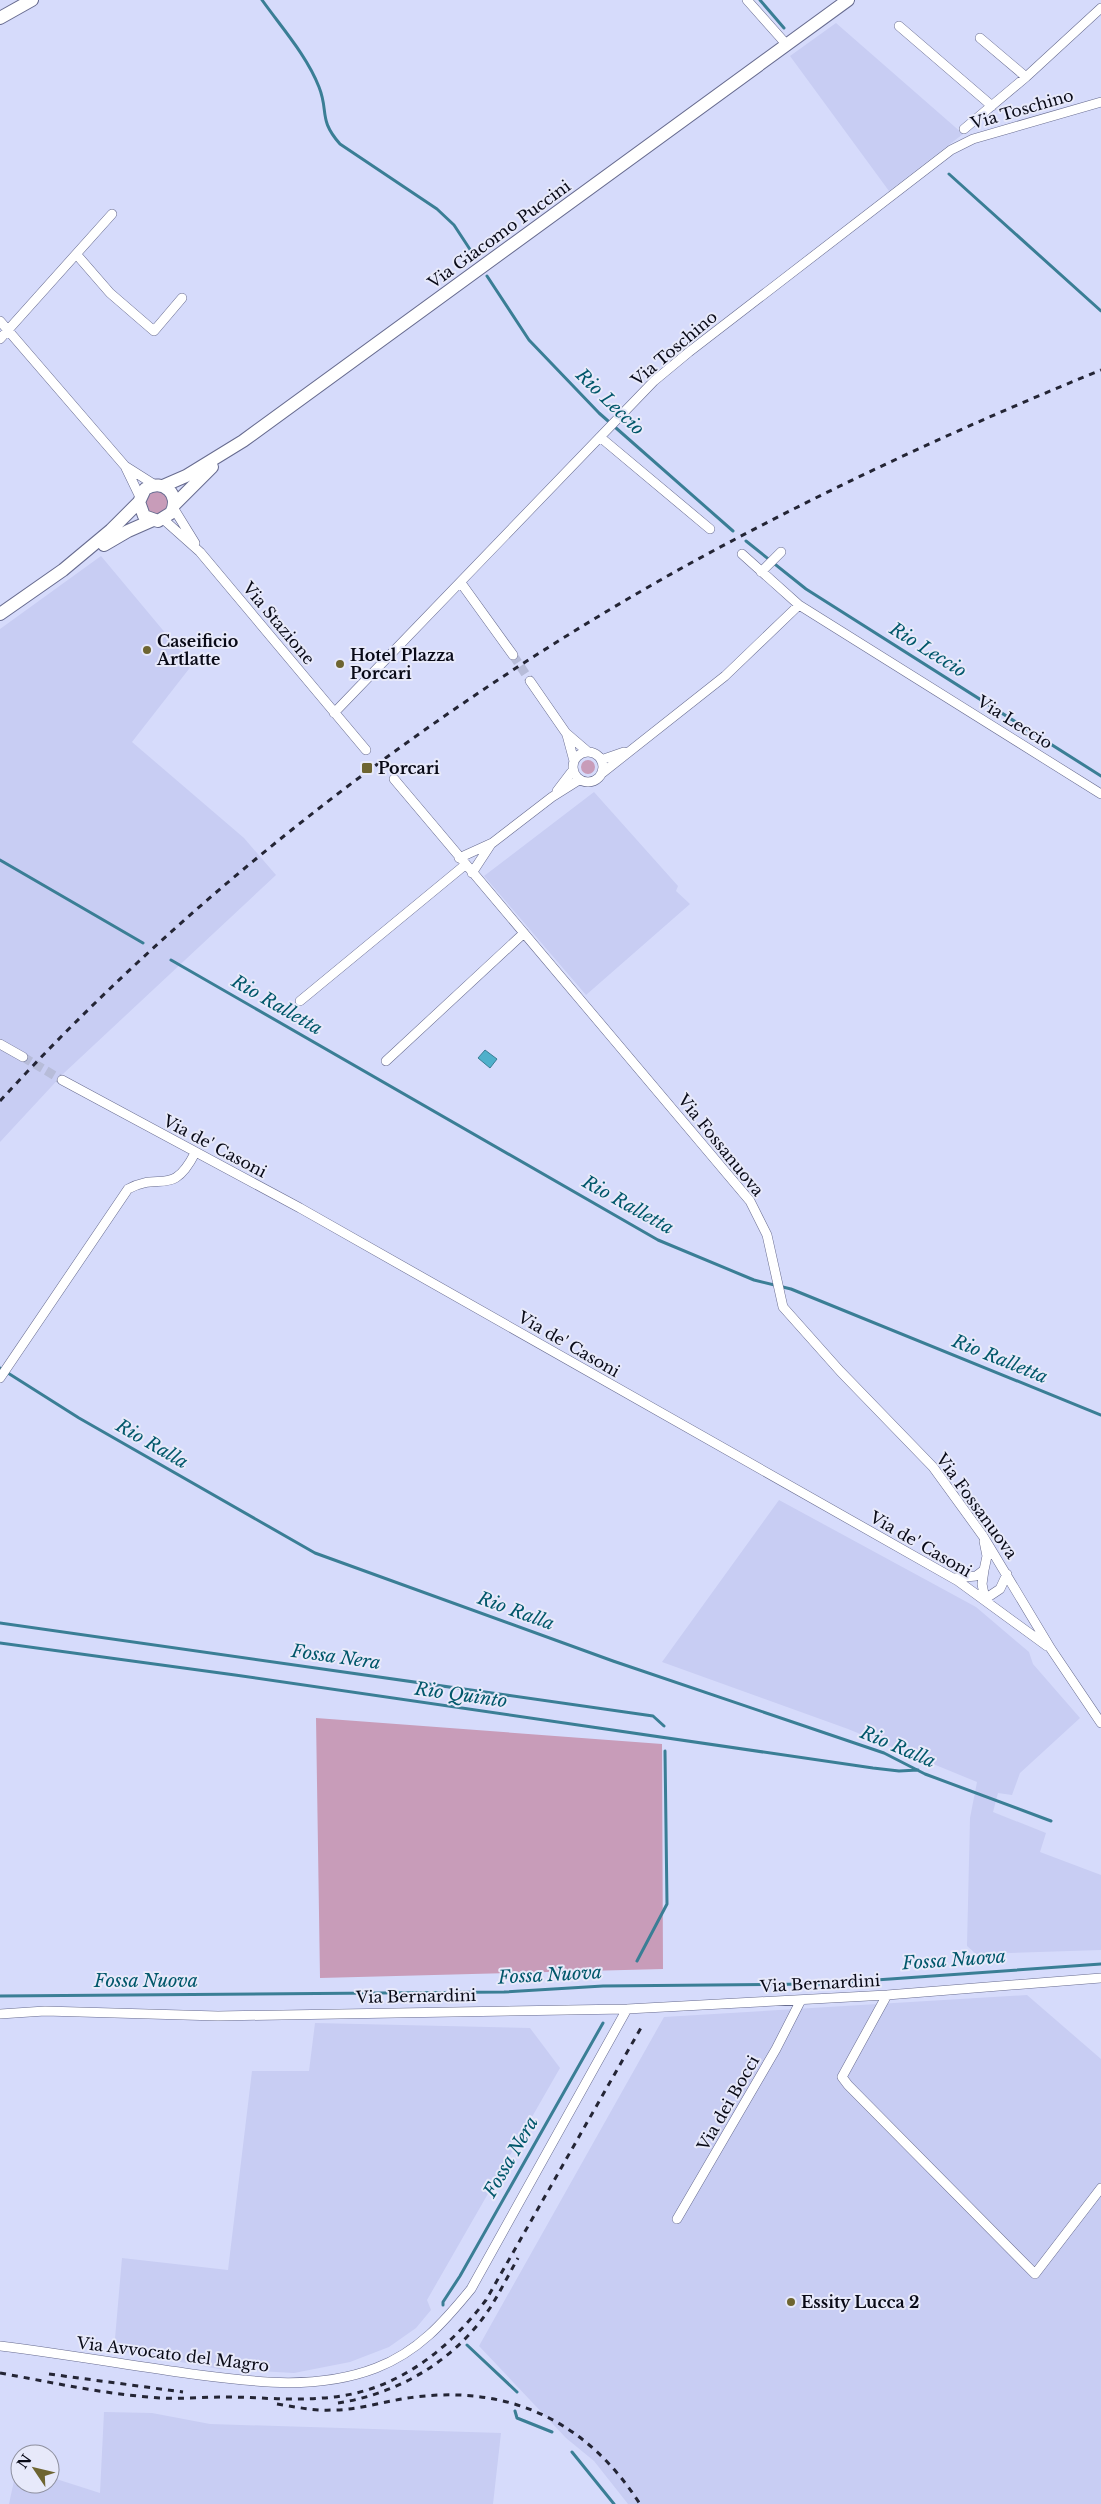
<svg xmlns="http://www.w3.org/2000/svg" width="1101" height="2504" viewBox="0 0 1101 2504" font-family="'Libre Baskerville',serif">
<rect width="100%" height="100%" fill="#d6dbfb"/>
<!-- built -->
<path fill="#c8cdf3" d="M 836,23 L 963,134 L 889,191 L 790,56 Z
M 101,556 L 192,665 L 132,742 L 244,838 L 276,875 L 64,1073 L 0,1142 L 0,629 Z
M 594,792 L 678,886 L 676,891 L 690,904 L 586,995 L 484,876 Z
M 779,1500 L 976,1607 L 1029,1652 L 1033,1664 L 1080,1718 L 1020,1773 L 1012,1795 L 998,1793 L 993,1812 L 1046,1833 L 1040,1852 L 1101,1875 L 1101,1950 L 976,1954 L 967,1946 L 970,1818 L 977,1782 L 848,1729 L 662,1662 Z
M 1027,1995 L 1101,2059 L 1101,2504 L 628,2504 L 594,2461 L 566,2438 L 479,2346 L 664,2017 Z
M 315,2023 L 530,2028 L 560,2068 L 427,2300 L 431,2310 L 416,2328 L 389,2347 L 350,2362 L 294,2373 L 219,2369 L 114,2350 L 122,2258 L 228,2270 L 252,2071 L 309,2071 Z
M 104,2412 L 152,2413 L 210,2424 L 501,2433 L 493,2504 L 9,2504 L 17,2467 L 20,2468 L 20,2484 L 50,2484 L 50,2477 L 100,2493 Z"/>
<!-- green -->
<path fill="#c89cb9" d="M146 503a11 11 0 1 1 22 0a11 11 0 1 1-22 0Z
M581 767a7 7 0 1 1 14 0a7 7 0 1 1-14 0Z
M 316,1718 L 662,1744 L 663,1969 L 320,1978 Z"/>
<!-- water -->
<path fill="#4fb0cb" stroke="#3a7e95" d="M 485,1050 L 497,1059 L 490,1068 L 478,1058 Z"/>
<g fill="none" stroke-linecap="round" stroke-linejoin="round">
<!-- stream -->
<path stroke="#3a7e95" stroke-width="3" d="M 262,0 C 282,28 307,56 319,87 C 329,112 318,119 340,144 L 437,209 L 454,225 L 473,254
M 760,0 L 784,28
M 949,174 L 1101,311
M 487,276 L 529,340 L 599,413 L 733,531
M 746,541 L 806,589 L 1101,776
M 0,860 L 143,943
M 171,960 L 658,1240 L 754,1280 L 791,1289 L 1101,1415
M 0,1368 L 79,1418 L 315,1553 L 613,1661 L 884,1753 L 925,1774 L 1051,1821
M 0,1623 L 653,1716 L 664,1726
M 0,1643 L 235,1675 L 873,1768 L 899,1771 L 918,1770
M 637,1961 L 667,1904 L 665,1751
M 0,1996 L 504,1992 L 603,1986 L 819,1984 L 1101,1964
M 443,2305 L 443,2302 L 460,2276 L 603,2023
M 467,2345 L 517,2392
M 515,2411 L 517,2418 L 552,2432
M 572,2452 L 614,2504"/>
<!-- street-tunnel -->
<path stroke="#b7bcd9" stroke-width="9" stroke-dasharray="9 4.5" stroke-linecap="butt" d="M 513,655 L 530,681
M 23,1057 L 62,1080"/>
<!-- street casing -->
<g stroke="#676b8f" stroke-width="10">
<path id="street" d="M 747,0 L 787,45
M 899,26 L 992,106
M 980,38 L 1026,77
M 964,129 L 1026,77 L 1101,8
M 77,255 L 110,293 L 154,331 L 182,298
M 0,321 L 125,466 L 140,497
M 0,339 L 112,214
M 600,437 L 710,529
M 125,466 L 155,485
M 174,509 L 195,543
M 163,519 L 200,552 L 366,750
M 742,554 L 799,605 L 1101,794
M 761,572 L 781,552
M 461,583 L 513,655
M 530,681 L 566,733 L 587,751
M 334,713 L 654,381 L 689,352 L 951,150 L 973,139 L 1101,102
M 567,735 L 574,761
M573 767a15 15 0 1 1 30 0a15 15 0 1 1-30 0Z
M 601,760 L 624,752
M 601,774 L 725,676 L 799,605
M 394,779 L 750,1201 L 767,1235 L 783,1307 L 840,1371 L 933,1467 L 983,1536 L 1051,1649 L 1101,1723
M 557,791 L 573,770
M 459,858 L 492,843
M 472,873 L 491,844 L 552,797 L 579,780
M 300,1001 L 465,865
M 0,1044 L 23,1057
M 386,1061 L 524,933
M 62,1080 L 300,1208 L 958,1581 L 1047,1646
M 0,1378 L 128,1189 C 160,1171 172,1198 195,1153
M 984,1570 L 982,1584 L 985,1599 L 1000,1589 L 1007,1574
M 954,1578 L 976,1576 L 984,1570 L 987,1556 L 984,1541
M 887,1995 L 842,2077 L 848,2085 L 1035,2274 L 1101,2188
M 0,2014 L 45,2011 L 218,2016 L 627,2009 L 887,1995 L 1101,1978
M 677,2219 L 776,2049 L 801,2000
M 0,2346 C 64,2354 128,2365 192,2374 C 254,2382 316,2391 376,2368 C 418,2352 444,2322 471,2289 L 627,2009"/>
</g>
<!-- secondary casing -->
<g stroke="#676b8f" stroke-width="14">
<path id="secondary" d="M 0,18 L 32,0
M 163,486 L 186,476 L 243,441 L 848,0
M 175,504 L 212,467
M 104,545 L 128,531 L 153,520
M 0,614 L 63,570 L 111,530 L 139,502 L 145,489 C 164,478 181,495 171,513 L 158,521 L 144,516 L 139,502"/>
</g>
<!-- street -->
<use href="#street" stroke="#fff" stroke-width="9"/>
<!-- secondary -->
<use href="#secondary" stroke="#fff" stroke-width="12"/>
<!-- rail -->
<path stroke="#242535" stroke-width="3" stroke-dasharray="6 6" stroke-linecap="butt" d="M 0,1101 C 194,889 438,703 689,564 C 822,491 961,427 1101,370
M 0,2373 C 50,2382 99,2393 149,2397 C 174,2400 200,2397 225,2397 C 258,2397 290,2401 323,2398 C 392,2394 446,2353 486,2300 L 642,2026
M 49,2374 L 183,2392
M 338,2403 C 398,2394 456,2360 490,2308 C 500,2292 509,2274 518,2258
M 277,2404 C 296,2407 314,2411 333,2410 C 361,2410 388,2400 415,2397 C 512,2385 588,2423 640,2504"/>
</g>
<!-- markers -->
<g fill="#6e6531" stroke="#e7e9fa" stroke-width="2">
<circle cx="147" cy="650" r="5"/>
<circle cx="340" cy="664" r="5"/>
<rect x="361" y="762" width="12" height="12" rx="2.5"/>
<circle cx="791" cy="2302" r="5"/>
</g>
<g text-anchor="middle" stroke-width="4" stroke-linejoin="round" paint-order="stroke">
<!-- street labels -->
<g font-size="16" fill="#090a17" stroke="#e7e9fa">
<text transform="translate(1022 109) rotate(-16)" y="6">Via Toschino</text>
<text transform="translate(499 234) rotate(-36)" y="6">Via Giacomo Puccini</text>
<text transform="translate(674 348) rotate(-40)" y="6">Via Toschino</text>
<text transform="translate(279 623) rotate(50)" y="6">Via Stazione</text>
<text transform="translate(1015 722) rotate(32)" y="6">Via Leccio</text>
<text transform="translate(721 1145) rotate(51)" y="6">Via Fossanuova</text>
<text transform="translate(215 1146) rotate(28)" y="6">Via de' Casoni</text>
<text transform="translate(569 1344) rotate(30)" y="6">Via de' Casoni</text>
<text transform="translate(977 1506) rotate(54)" y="6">Via Fossanuova</text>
<text transform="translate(921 1544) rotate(30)" y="6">Via de' Casoni</text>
<text transform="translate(820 1983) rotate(-3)" y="6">Via Bernardini</text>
<text transform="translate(416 1996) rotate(-1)" y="6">Via Bernardini</text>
<text transform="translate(728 2103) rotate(-60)" y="6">Via dei Bocci</text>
<text transform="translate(173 2354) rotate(7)" y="6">Via Avvocato del Magro</text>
</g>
<!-- poi labels -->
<g font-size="16" font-weight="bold" fill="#090a17" stroke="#e7e9fa" text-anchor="start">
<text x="157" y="647">Caseificio<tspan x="157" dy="18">Artlatte</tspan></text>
<text x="350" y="661">Hotel Plazza<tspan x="350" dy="18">Porcari</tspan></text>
<text x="378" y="774">Porcari</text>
<text x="801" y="2308">Essity Lucca 2</text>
</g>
<!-- water labels -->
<g font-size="18" font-style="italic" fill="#00576a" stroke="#e7e9fa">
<text transform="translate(610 402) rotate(44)" y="6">Rio Leccio</text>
<text transform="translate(928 650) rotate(32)" y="6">Rio Leccio</text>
<text transform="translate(277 1005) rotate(30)" y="6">Rio Ralletta</text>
<text transform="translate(628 1205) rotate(29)" y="6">Rio Ralletta</text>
<text transform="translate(1000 1359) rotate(22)" y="6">Rio Ralletta</text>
<text transform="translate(152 1444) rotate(30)" y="6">Rio Ralla</text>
<text transform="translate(516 1611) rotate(20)" y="6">Rio Ralla</text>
<text transform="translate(336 1657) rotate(8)" y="6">Fossa Nera</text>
<text transform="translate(461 1695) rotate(8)" y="6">Rio Quinto</text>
<text transform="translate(898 1747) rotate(23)" y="6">Rio Ralla</text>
<text transform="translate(954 1960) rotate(-4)" y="6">Fossa Nuova</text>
<text transform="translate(550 1975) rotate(-3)" y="6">Fossa Nuova</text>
<text x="146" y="1987">Fossa Nuova</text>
<text transform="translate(511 2157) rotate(-60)" y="6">Fossa Nera</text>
</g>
</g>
<!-- north arrow -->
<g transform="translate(35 2469) rotate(305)"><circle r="24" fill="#e7e9fa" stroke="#8e909f"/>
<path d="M0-4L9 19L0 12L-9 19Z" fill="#6e6531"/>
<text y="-8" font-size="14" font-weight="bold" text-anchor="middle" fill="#090a17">N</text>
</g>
</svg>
